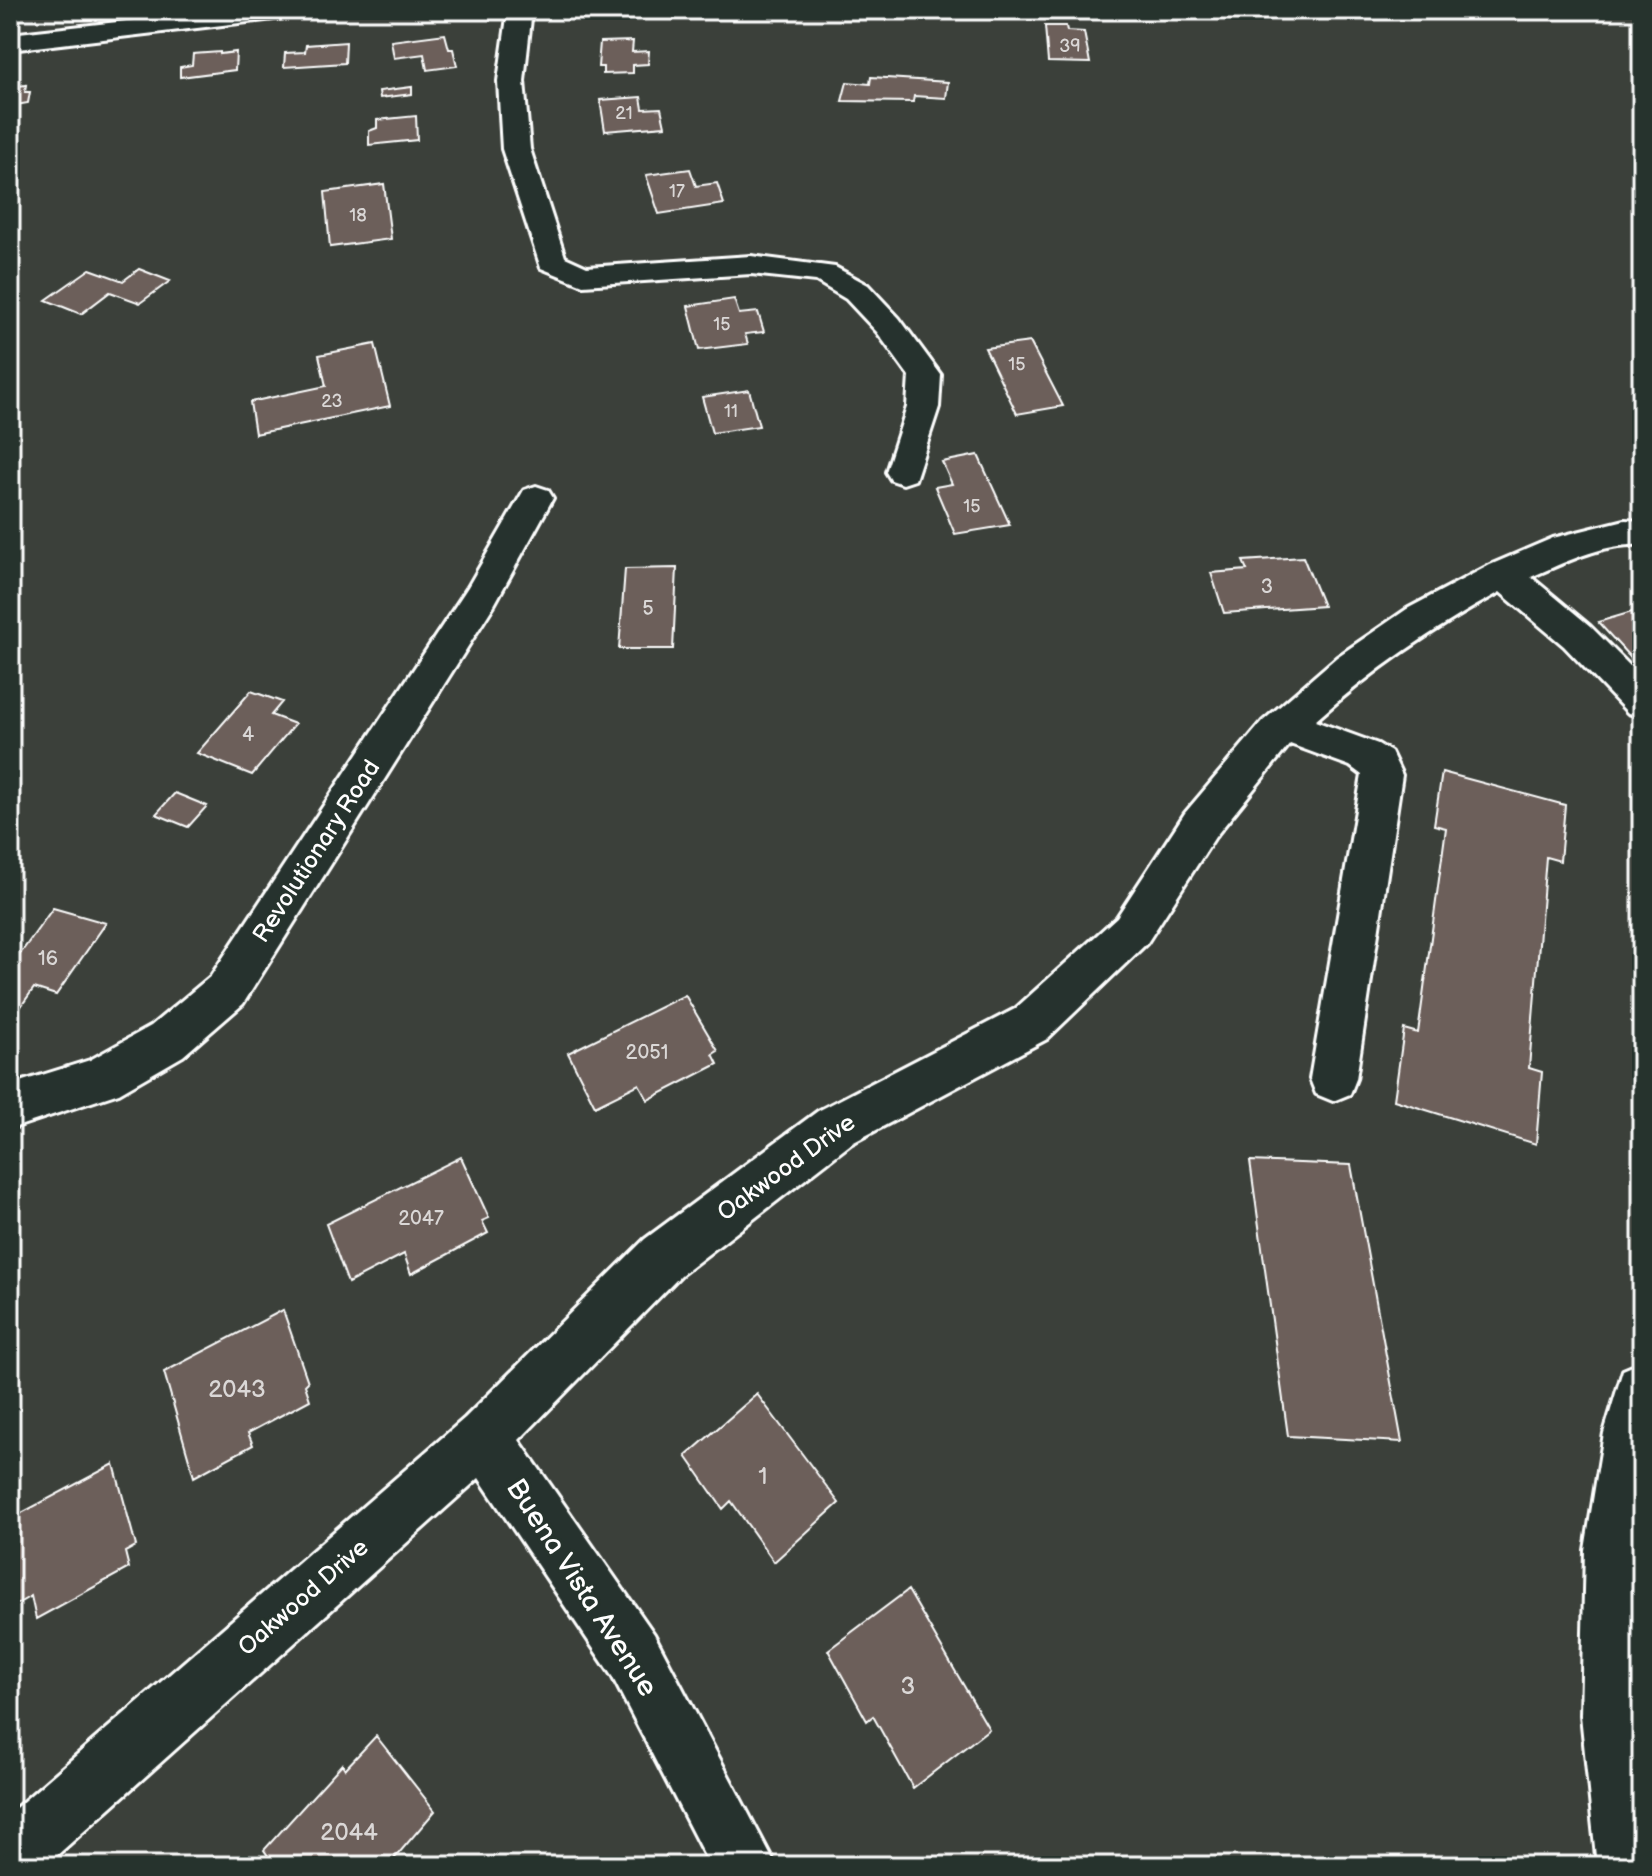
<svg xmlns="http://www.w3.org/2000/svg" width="1652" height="1876" viewBox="0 0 1652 1876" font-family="'Balsamiq Sans',sans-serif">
<rect width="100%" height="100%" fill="#3b403a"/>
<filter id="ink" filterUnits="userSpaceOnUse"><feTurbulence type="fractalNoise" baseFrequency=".0125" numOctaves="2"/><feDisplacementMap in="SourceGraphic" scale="16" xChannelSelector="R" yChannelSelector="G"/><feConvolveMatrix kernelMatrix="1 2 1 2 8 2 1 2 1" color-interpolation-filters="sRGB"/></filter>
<g filter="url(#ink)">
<!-- building -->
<path fill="#6c5f5a" stroke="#fff" stroke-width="2" d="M 602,10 L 640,10 L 642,19 L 604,22 Z
M 1045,26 L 1066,26 L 1067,31 L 1084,32 L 1090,63 L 1048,62 Z
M 445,34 L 449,49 L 453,49 L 457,66 L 427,70 L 424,54 L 394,58 L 391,41 Z
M 633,41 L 632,52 L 649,51 L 648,64 L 633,65 L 633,73 L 603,74 L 603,67 L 598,67 L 600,42 Z
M 346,42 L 345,63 L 284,67 L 285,53 L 305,52 L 306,45 Z
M 220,52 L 220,54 L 236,52 L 235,70 L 180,77 L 180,67 L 192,65 L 193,54 Z
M 871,77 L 948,82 L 946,98 L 914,96 L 913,102 L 842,101 L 847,82 L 870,84 Z
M 26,85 L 25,92 L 30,92 L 28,103 L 10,106 L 10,87 Z
M 412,87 L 412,94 L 380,98 L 379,91 Z
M 641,97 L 643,109 L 661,108 L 665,126 L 605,131 L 600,100 Z
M 416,116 L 417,140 L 369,145 L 369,131 L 377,128 L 377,120 Z
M 690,169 L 696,186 L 717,183 L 724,204 L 659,214 L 646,175 Z
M 384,184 L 391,239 L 330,247 L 325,192 Z
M 90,269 L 123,281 L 139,269 L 170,281 L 140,303 L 110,292 L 81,314 L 46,300 Z
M 734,299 L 739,314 L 758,312 L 764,332 L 745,334 L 748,344 L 699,350 L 688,306 Z
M 1030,342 L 1063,406 L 1017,414 L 985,348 Z
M 375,344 L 390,406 L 255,434 L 250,402 L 326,386 L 319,355 Z
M 749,390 L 759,426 L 712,433 L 702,397 Z
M 978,455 L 1010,525 L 955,534 L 935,487 L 952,484 L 942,462 Z
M 1303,557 L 1323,606 L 1224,613 L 1211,573 L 1247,570 L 1243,561 Z
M 677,568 L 673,649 L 619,649 L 625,569 Z
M 1642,609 L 1642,666 L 1639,667 L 1598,622 Z
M 251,691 L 282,702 L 271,715 L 295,724 L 252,775 L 197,753 Z
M 1442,772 L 1565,805 L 1560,861 L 1546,857 L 1529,1068 L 1542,1072 L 1536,1144 L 1394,1100 L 1404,1029 L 1418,1033 L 1446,828 L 1434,825 Z
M 175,793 L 207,806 L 188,827 L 156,814 Z
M 53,908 L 106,923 L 56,995 L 34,988 L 17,1012 L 10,1010 L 10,968 Z
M 685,995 L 718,1051 L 713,1054 L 718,1064 L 648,1100 L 639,1084 L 595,1106 L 568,1053 Z
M 461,1157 L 489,1218 L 482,1221 L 488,1233 L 411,1274 L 404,1254 L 348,1283 L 326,1224 Z
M 1250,1161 L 1351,1165 L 1402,1442 L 1288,1436 Z
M 283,1310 L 308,1382 L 305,1385 L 310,1400 L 248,1433 L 253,1445 L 194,1477 L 164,1372 Z
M 757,1394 L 839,1503 L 774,1562 L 731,1501 L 723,1509 L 686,1456 Z
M 114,1464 L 136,1546 L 125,1552 L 129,1568 L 36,1619 L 31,1596 L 10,1608 L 10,1519 Z
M 908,1590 L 989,1729 L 913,1788 L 873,1716 L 867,1721 L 828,1650 Z
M 376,1736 L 435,1811 L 388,1866 L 275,1866 L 264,1850 L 342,1764 L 345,1769 Z"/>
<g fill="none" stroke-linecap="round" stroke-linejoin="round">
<!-- minor casing -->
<g stroke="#fff" stroke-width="6">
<path id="minor" d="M 225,10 L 303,10 L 300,15 L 291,17 L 10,50 L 10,34 Z
M 508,10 L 532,10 L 524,81 L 530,149 L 565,257 L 587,267 L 751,256 L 835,267 L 868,285 L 899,318 L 941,375 L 939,407 L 915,480 L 903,484 L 891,480 L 886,472 L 907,407 L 909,376 L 877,332 L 846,299 L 816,281 L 751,274 L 583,285 L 541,268 L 502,149 L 498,81 Z
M 536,486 L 548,490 L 553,498 L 494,605 L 243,1004 L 183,1056 L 119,1093 L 10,1129 L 10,1085 L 90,1060 L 151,1026 L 211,976 L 468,587 L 524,490 Z
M 1625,520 L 1642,521 L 1642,545 C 1603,543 1566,562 1531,577 L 1590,626 L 1642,678 L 1642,717 L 1628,713 L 1564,646 L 1500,592 C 1431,630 1374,669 1315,721 L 1378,744 L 1391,752 L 1402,775 L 1356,1079 L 1350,1094 L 1333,1101 L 1316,1094 L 1310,1079 L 1362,775 L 1350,766 L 1290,744 L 1215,837 L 1147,943 L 1047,1039 L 852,1143 L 681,1275 L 519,1440 L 654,1634 L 776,1866 L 710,1866 L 612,1676 L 479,1478 L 45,1866 L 10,1866 L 10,1813 L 465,1418 L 645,1239 L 818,1111 L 1015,1009 L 1117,917 L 1185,813 L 1263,721 L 1337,657 L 1407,609 L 1490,565 L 1553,538 Z
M 1642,1362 L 1642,1866 L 1597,1866 L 1581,1715 L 1585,1550 L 1604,1433 L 1623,1370 Z"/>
</g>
<!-- minor -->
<use href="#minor" fill="#26332d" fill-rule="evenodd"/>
</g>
</g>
<g text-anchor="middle" stroke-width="6" stroke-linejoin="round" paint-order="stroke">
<!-- far-number labels -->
<g font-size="18" fill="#dad7d6">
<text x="1070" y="52">39</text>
<text x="624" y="119">21</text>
<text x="677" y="197">17</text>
<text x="358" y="221">18</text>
<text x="722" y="330">15</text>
<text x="1017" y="370">15</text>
<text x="332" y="407">23</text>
<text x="731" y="417">11</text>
<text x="972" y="512">15</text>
</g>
<!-- number labels -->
<g font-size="20" fill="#dad7d6">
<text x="1267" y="593">3</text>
<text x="648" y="615">5</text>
<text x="248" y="741">4</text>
<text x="48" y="965">16</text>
<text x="647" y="1059">2051</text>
<text x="421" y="1225">2047</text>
</g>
<!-- street labels -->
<g font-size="24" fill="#fff" stroke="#26332d">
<text transform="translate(316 851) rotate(-57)" y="8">Revolutionary Road</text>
<text transform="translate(786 1167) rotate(-36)" y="8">Oakwood Drive</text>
<text transform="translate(303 1597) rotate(-41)" y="8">Oakwood Drive</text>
</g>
<!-- near-number labels -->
<g font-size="24" fill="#dad7d6">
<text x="237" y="1397">2043</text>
<text x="763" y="1484">1</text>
<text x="908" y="1694">3</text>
<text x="349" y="1840">2044</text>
</g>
<!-- near-street labels -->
<g font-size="28" fill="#fff" stroke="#26332d">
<text transform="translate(583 1587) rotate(57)" y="10">Buena Vista Avenue</text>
</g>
</g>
<!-- margin -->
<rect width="1652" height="1876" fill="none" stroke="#26332d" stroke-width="40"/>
<rect x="20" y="20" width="1612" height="1836" fill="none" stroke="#fff" stroke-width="3" filter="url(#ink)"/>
</svg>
